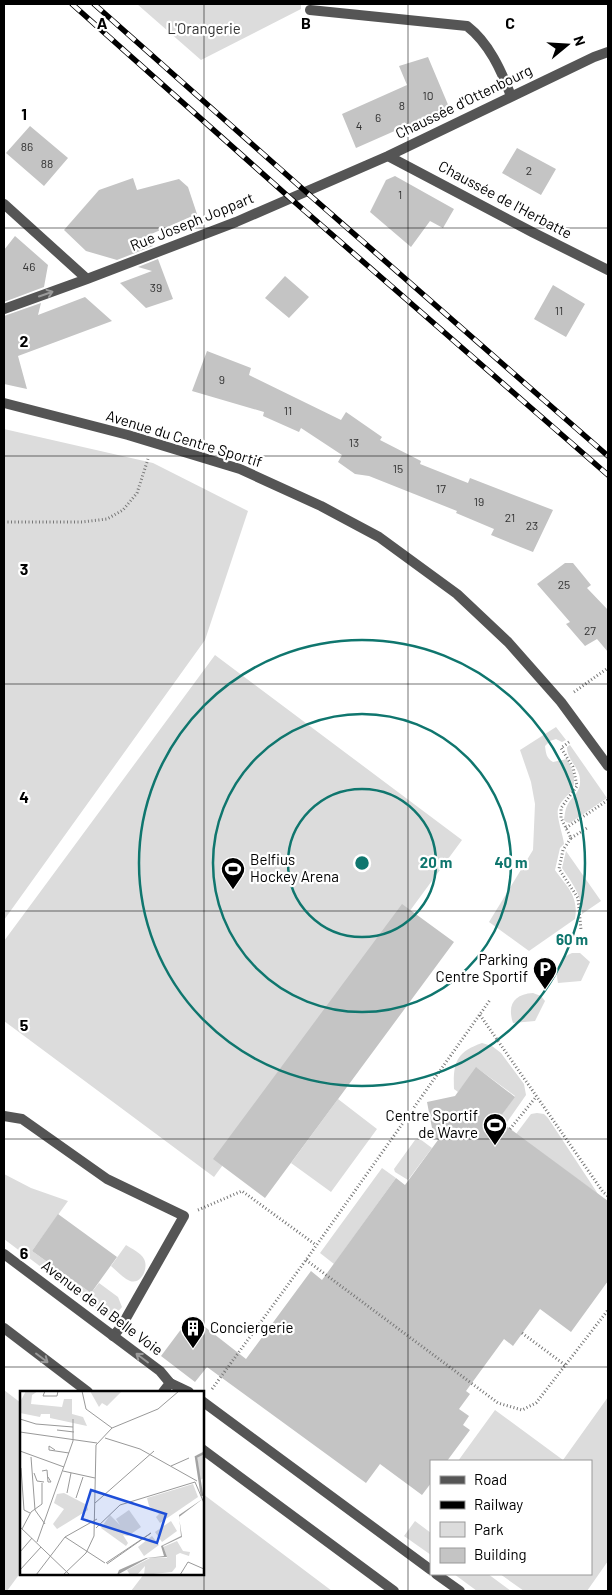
<svg xmlns="http://www.w3.org/2000/svg" width="612" height="1595" viewBox="0 0 612 1595" font-family="Barlow,sans-serif">
<rect width="100%" height="100%" fill="#fff"/>
<!-- green -->
<path fill="#dcdcdc" d="M 137,4 L 301,4 L 301,9 L 201,60 Z
M 4,429 L 153,463 L 248,511 L 205,640 L 4,920 Z
M 215,655 L 462,840 L 214,1177 L 4,1021 L 4,941 Z
M 556,727 L 566,740 L 562,742 L 556,739 L 550,741 L 545,746 C 546,753 546,758 553,762 L 567,759 C 572,768 577,780 572,790 C 568,796 560,801 558,809 C 556,816 563,835 564,844 L 560,848 L 555,870 C 567,887 579,896 575,919 L 529,951 L 489,922 L 533,850 L 535,804 L 531,782 L 520,750 Z
M 570,745 L 607,798 L 570,823 L 566,822 L 564,820 C 565,814 565,809 568,804 C 573,795 581,792 580,780 C 580,768 567,760 567,747 Z
M 566,851 L 601,901 L 582,914 C 582,895 572,883 562,868 Z
M 572,953 L 580,953 L 590,962 L 581,981 L 558,983 C 555,969 558,959 572,953 Z
M 533,993 L 541,996 L 545,1001 L 535,1021 L 513,1023 C 507,1005 514,994 533,993 Z
M 482,1043 L 492,1046 L 501,1053 L 524,1084 L 526,1095 L 505,1125 L 498,1120 L 515,1096 L 477,1068 L 458,1092 L 454,1089 C 453,1063 456,1052 482,1043 Z
M 338,1099 L 377,1129 L 331,1192 L 291,1163 Z
M 537,1113 L 544,1114 L 548,1118 L 598,1194 L 516,1134 L 531,1114 Z
M 420,1139 L 432,1148 L 408,1180 L 395,1172 L 394,1169 L 415,1140 Z
M 382,1168 L 396,1178 L 334,1264 L 320,1253 Z
M 4,1174 L 31,1188 L 68,1201 L 32,1251 L 91,1293 L 99,1283 L 118,1297 L 122,1307 L 111,1320 L 4,1239 Z
M 126,1245 C 132,1249 141,1253 144,1259 C 149,1268 141,1285 130,1281 C 123,1278 117,1271 111,1266 Z
M 4,1390 L 21,1403 L 21,1572 L 7,1591 L 4,1591 Z
M 608,1397 L 608,1561 L 587,1591 L 524,1591 L 500,1574 L 591,1574 L 591,1461 L 458,1461 L 495,1410 L 563,1460 Z
M 203,1494 L 332,1591 L 131,1591 L 144,1574 L 202,1574 Z
M 415,1521 L 431,1533 L 431,1555 L 404,1536 Z
M 454,1574 L 488,1574 L 511,1591 L 477,1591 Z"/>
<!-- building -->
<path fill="#c4c4c4" d="M 428,57 L 449,107 L 356,148 L 342,114 L 407,85 L 399,66 Z
M 30,126 L 68,158 L 44,186 L 6,153 Z
M 517,148 L 556,169 L 541,195 L 502,173 Z
M 395,176 L 454,209 L 443,228 L 430,221 L 411,247 L 370,212 L 386,180 Z
M 133,178 L 137,190 L 179,179 L 188,187 L 197,214 L 149,235 L 153,246 L 117,260 L 86,251 L 64,230 L 99,190 Z
M 15,236 L 48,265 L 44,287 L 4,302 L 4,250 Z
M 158,259 L 173,299 L 146,308 L 120,283 L 152,271 L 138,267 Z
M 285,276 L 309,297 L 289,318 L 265,298 Z
M 553,285 L 585,304 L 566,337 L 534,319 Z
M 85,297 L 112,321 L 18,356 L 27,389 L 4,384 L 4,316 L 41,303 L 38,315 Z
M 207,351 L 251,368 L 249,375 L 341,420 L 346,412 L 382,437 L 380,440 L 421,461 L 420,464 L 468,483 L 470,478 L 553,510 L 533,552 L 491,535 L 494,529 L 456,513 L 457,511 L 369,476 L 355,474 L 338,462 L 342,455 L 301,428 L 299,432 L 263,416 L 264,412 L 192,391 Z
M 565,563 L 573,563 L 591,585 L 587,588 L 608,610 L 608,652 L 597,639 L 585,646 L 566,624 L 570,622 L 537,584 Z
M 402,904 L 454,942 L 265,1198 L 213,1159 Z
M 476,1067 L 515,1097 L 498,1120 L 608,1201 L 608,1281 L 571,1332 L 540,1309 L 513,1346 L 504,1339 L 466,1391 L 470,1394 L 459,1409 L 469,1416 L 463,1425 L 470,1430 L 447,1461 L 431,1461 L 431,1483 L 422,1495 L 380,1464 L 366,1483 L 207,1367 L 195,1382 L 161,1356 L 191,1316 L 246,1359 L 311,1271 L 322,1280 L 396,1178 L 405,1185 L 438,1140 L 429,1133 L 432,1128 L 427,1102 L 455,1096 Z
M 58,1214 L 117,1257 L 91,1293 L 32,1251 Z"/>
<g fill="none" stroke-linecap="round" stroke-linejoin="round">
<!-- path -->
<path stroke="#777" stroke-width="3" stroke-dasharray="1 2.5" stroke-linecap="butt" d="M 4,522 L 82,522 L 107,519 L 123,510 L 137,493 L 148,459
M 574,692 L 608,668
M 569,742 L 561,748 L 573,767 L 577,786 L 561,808 L 561,818 L 571,838 L 563,850 L 559,869 L 578,898 L 581,930
M 566,828 L 608,800
M 571,838 L 587,828
M 480,1015 L 603,1192 L 608,1196
M 510,1129 L 536,1097
M 198,1210 L 242,1191 L 316,1245
M 306,1260 L 498,1403 L 522,1410 L 536,1403 L 608,1310
M 522,1333 L 565,1365
M 212,1389 L 306,1260 L 490,1000
M 202,1494 L 203,1494"/>
<!-- service -->
<path stroke="#555" stroke-width="10" d="M 4,1116 L 22,1119 L 107,1179 L 184,1216 L 121,1327 L 113,1336
M 170,1383 L 189,1392
M 202,1401 L 431,1570
M 202,1449 L 394,1591
M 436,1574 L 460,1591"/>
<!-- minor -->
<path stroke="#555" stroke-width="10" d="M 310,10 L 467,26 C 489,43 501,70 511,96
M 388,156 L 532,232 L 608,270
M 4,204 L 87,279
M 4,309 L 87,279 L 236,222 L 388,156 L 594,57 L 608,52
M 4,403 L 128,435 L 240,469 L 321,506 L 379,537 L 457,594 L 508,642 L 561,702 L 608,766
M 4,1254 L 160,1371 L 170,1383 L 163,1392
M 4,1328 L 88,1392"/>
<!-- rail casing -->
<g stroke="#000" stroke-width="5.5">
<path id="rail" d="M 72,4 L 290,198 L 608,475
M 94,4 L 305,191 L 608,456"/>
</g>
<!-- rail -->
<use href="#rail" stroke="#fff" stroke-width="4" stroke-dasharray="11" stroke-linecap="butt"/>
</g>
<!-- one-way arrows -->
<defs><path id="oneway-shaft" d="M-6 0H5M1.5-3L5.5 0L1.5 3" fill="none" stroke-width="1.6" stroke-linecap="round" stroke-linejoin="round" transform="scale(1.25)"/></defs>
<g stroke="#999">
<use href="#oneway-shaft" transform="translate(46 294) rotate(-19)"/>
<use href="#oneway-shaft" transform="translate(42 1358) rotate(37)"/>
<use href="#oneway-shaft" transform="translate(142 1358) rotate(-143)"/>
</g>
<!-- grid -->
<path fill="none" stroke="#000" stroke-width="1" stroke-opacity="0.55" d="M 204,4 L 204,1591M 408,4 L 408,1591M 4,228 L 608,228M 4,456 L 608,456M 4,684 L 608,684M 4,911 L 608,911M 4,1139 L 608,1139M 4,1367 L 608,1367"/>
<!-- distance rings -->
<g fill="none" stroke="#0f766e" stroke-width="2.5">
<circle cx="362" cy="863" r="74"/>
<circle cx="362" cy="863" r="149"/>
<circle cx="362" cy="863" r="223"/>
</g>
<!-- icons -->
<defs>
<g id="stadium-pin" transform="scale(1.25)"><path d="M0 17L-7.5 6A9.5 9.5 0 1 1 7.5 6Z" fill="#000" stroke="#fff"/><path d="M0-5a6.5 5 0 1 0 0 10a6.5 5 0 1 0 0-10ZM-3.5-1.8h7v3.6h-7Z" fill="#fff"/></g>
<g id="parking-pin" transform="scale(1.25)"><path d="M0 17L-7.5 6A9.5 9.5 0 1 1 7.5 6Z" fill="#000" stroke="#fff"/><path d="M-3.5-5.5H1a3.5 3.5 0 0 1 0 7H-1V5.5H-3.5ZM-1-3.4V-.6H.8a1.4 1.4 0 0 0 0-2.8Z" fill="#fff"/></g>
<g id="building-pin" transform="scale(1.25)"><path d="M0 17L-7.5 6A9.5 9.5 0 1 1 7.5 6Z" fill="#000" stroke="#fff"/><path d="M-4-6H4V6H1V3H-1V6H-4ZM-2.5-4.3h1.7v1.8h-1.7ZM.8-4.3h1.7v1.8H.8ZM-2.5-1h1.7V.8h-1.7ZM.8-1h1.7V.8H.8Z" fill="#fff"/></g>
</defs>
<g fill-rule="evenodd">
<use href="#stadium-pin" x="233" y="869"/>
<use href="#parking-pin" x="545" y="969"/>
<use href="#stadium-pin" x="495" y="1125"/>
<use href="#building-pin" x="193" y="1328"/>
</g>
<g text-anchor="middle" stroke-width="4.5" stroke-linejoin="round" paint-order="stroke">
<!-- number labels -->
<g font-size="12" fill="#313131">
<text x="428" y="100">10</text>
<text x="402" y="110">8</text>
<text x="378" y="122">6</text>
<text x="359" y="130">4</text>
<text x="27" y="151">86</text>
<text x="47" y="168">88</text>
<text x="529" y="175">2</text>
<text x="400" y="199">1</text>
<text x="29" y="271">46</text>
<text x="156" y="292">39</text>
<text x="559" y="315">11</text>
<text x="222" y="384">9</text>
<text x="288" y="415">11</text>
<text x="354" y="447">13</text>
<text x="398" y="473">15</text>
<text x="441" y="493">17</text>
<text x="479" y="506">19</text>
<text x="510" y="522">21</text>
<text x="532" y="530">23</text>
<text x="564" y="589">25</text>
<text x="590" y="635">27</text>
</g>
<!-- park labels -->
<g font-size="15" fill="#333" stroke="#fff">
<text x="204" y="34">L'Orangerie</text>
</g>
<!-- street labels -->
<g font-size="15" fill="#000" stroke="#fff">
<text transform="translate(464 102) rotate(-26)" y="5">Chaussée d'Ottenbourg</text>
<text transform="translate(505 200) rotate(28)" y="5">Chaussée de l'Herbatte</text>
<text transform="translate(192 222) rotate(-22)" y="5">Rue Joseph Joppart</text>
<text transform="translate(184 439) rotate(17)" y="5">Avenue du Centre Sportif</text>
<text transform="translate(102 1308) rotate(37)" y="5">Avenue de la Belle Voie</text>
</g>
<!-- poi labels -->
<g font-size="15" fill="#000" stroke="#fff" text-anchor="start">
<text x="250" y="865">Belfius<tspan x="250" dy="17">Hockey Arena</tspan></text>
<text x="528" y="965" text-anchor="end">Parking<tspan x="528" dy="17">Centre Sportif</tspan></text>
<text x="478" y="1121" text-anchor="end">Centre Sportif<tspan x="478" dy="17">de Wavre</tspan></text>
<text x="210" y="1333">Conciergerie</text>
</g>
</g>
<!-- overview -->
<g transform="translate(20 1391)">
<rect width="184" height="184" fill="#fff"/>
<path d="M 6,0 L 18,0 L 12,4 L 11,13 L 42,16 L 44,8 L 52,8 L 52,23 L 63,26 L 67,35 L 30,27 L 30,23 L 21,23 L 20,26 L 0,22 L 0,11 ZM 70,0 L 102,0 L 87,15 L 82,12 L 79,16 ZM 184,60 L 184,87 L 180,89 L 177,64 ZM 173,93 L 178,106 L 140,132 L 136,126 L 139,123 L 129,115 L 127,107 ZM 44,102 L 67,114 L 68,119 L 37,138 L 33,133 L 44,118 L 34,112 L 37,103 ZM 109,119 L 121,136 L 108,145 L 103,144 L 108,152 L 106,155 L 81,137 L 90,124 L 100,134 L 96,128 ZM 151,130 L 157,140 L 142,151 L 135,141 ZM 132,145 L 139,154 L 124,165 L 118,156 ZM 157,150 L 163,160 L 170,161 L 169,165 L 160,162 L 156,164 L 156,176 L 152,181 L 124,184 L 125,175 L 117,184 L 110,184 L 107,179 L 130,167 L 147,167 L 143,156 Z" fill="#dcdcdc"/>
<path d="M 184,107 L 159,126 L 162,146 L 143,155 L 147,166 L 128,167 L 97,184 L 99,179 L 126,167 L 144,165 L 141,155 L 161,145 L 159,124 Z" fill="#a3a3a3"/>
<path fill="none" stroke="#a3a3a3" stroke-width="2.5" d="M 182,105 L 176,66 L 184,62"/>
<path fill="none" stroke="#999" stroke-width="1" d="M 25,0 L 23,5 L 37,5 L 38,0M 0,28 L 16,33 L 53,36M 92,37 L 138,18 L 159,0M 37,39 L 54,41M 0,41 L 77,52M 85,47 L 120,58 L 177,90M 35,59 L 29,55 L 29,59 L 49,62M 0,60 L 44,76M 11,66 L 15,119 L 25,133M 151,75 L 169,67M 1,77 L 4,119 L 10,122M 22,80 L 27,79 L 28,91 L 31,91 L 28,86M 43,80 L 75,87M 14,82 L 17,90 L 24,91M 175,91 L 184,112M 47,102 L 51,82M 56,107 L 63,86M 75,112 L 134,60M 0,136 L 50,184M 76,137 L 100,114 L 175,91M 2,138 L 11,121 L 22,113 L 22,92M 45,146 L 85,172M 17,151 L 53,50 L 53,28M 0,161 L 12,147M 86,172 L 131,142 L 87,173M 0,179 L 21,156M 16,184 L 45,146 L 77,128M 43,184 L 66,162 L 74,145 L 76,54 L 92,37 L 66,18 L 62,0M 160,184 L 168,171 L 184,178"/>
<path fill="#1d4ed8" fill-opacity="0.15" stroke="#1d4ed8" stroke-width="2.5" d="M 71,99 L 146,123 L 137,152 L 62,128 Z"/>
<rect width="184" height="184" fill="none" stroke="#000" stroke-width="2.5"/>
</g>
<g font-size="16" text-anchor="middle" font-weight="bold" fill="#000" stroke="#fff" stroke-width="4.5" stroke-linejoin="round" paint-order="stroke">
<text x="102" y="29">A</text>
<text x="306" y="29">B</text>
<text x="510" y="29">C</text>
<text x="24" y="120">1</text>
<text x="24" y="347">2</text>
<text x="24" y="575">3</text>
<text x="24" y="803">4</text>
<text x="24" y="1031">5</text>
<text x="24" y="1259">6</text>
</g>
<circle cx="362" cy="863" r="8" fill="#0f766e" stroke="#fff" stroke-width="2.5"/>
<g font-size="15" text-anchor="middle" font-weight="bold" fill="#0f766e" stroke="#fff" stroke-width="4.5" stroke-linejoin="round" paint-order="stroke">
<text x="436" y="868">20 m</text>
<text x="511" y="868">40 m</text>
<text x="572" y="945">60 m</text>
</g>
<!-- border -->
<rect width="612" height="1595" fill="none" stroke="#000000" stroke-width="10"/>
<!-- legend -->
<rect x="430" y="1460" width="162" height="115" fill="#ffffff" stroke="#999999"/>
<rect x="440" y="1476" width="25" height="8" fill="#555555" stroke="#999999"/>
<text x="474" y="1485" font-size="15" fill="#000000">Road</text>
<rect x="440" y="1501" width="25" height="8" fill="#000000" stroke="#999999"/>
<text x="474" y="1510" font-size="15" fill="#000000">Railway</text>
<rect x="440" y="1522" width="25" height="15" fill="#dcdcdc" stroke="#999999"/>
<text x="474" y="1535" font-size="15" fill="#000000">Park</text>
<rect x="440" y="1548" width="25" height="15" fill="#c4c4c4" stroke="#999999"/>
<text x="474" y="1560" font-size="15" fill="#000000">Building</text>
<!-- north arrow -->
<g transform="translate(567 45) rotate(72)" stroke="#ffffff" stroke-width="4" paint-order="stroke">
<path d="M0-4L9 19L0 12L-9 19Z" fill="#000000"/>
<text y="-8" font-size="14" font-weight="bold" text-anchor="middle" fill="#000000">N</text>
</g>
</svg>
